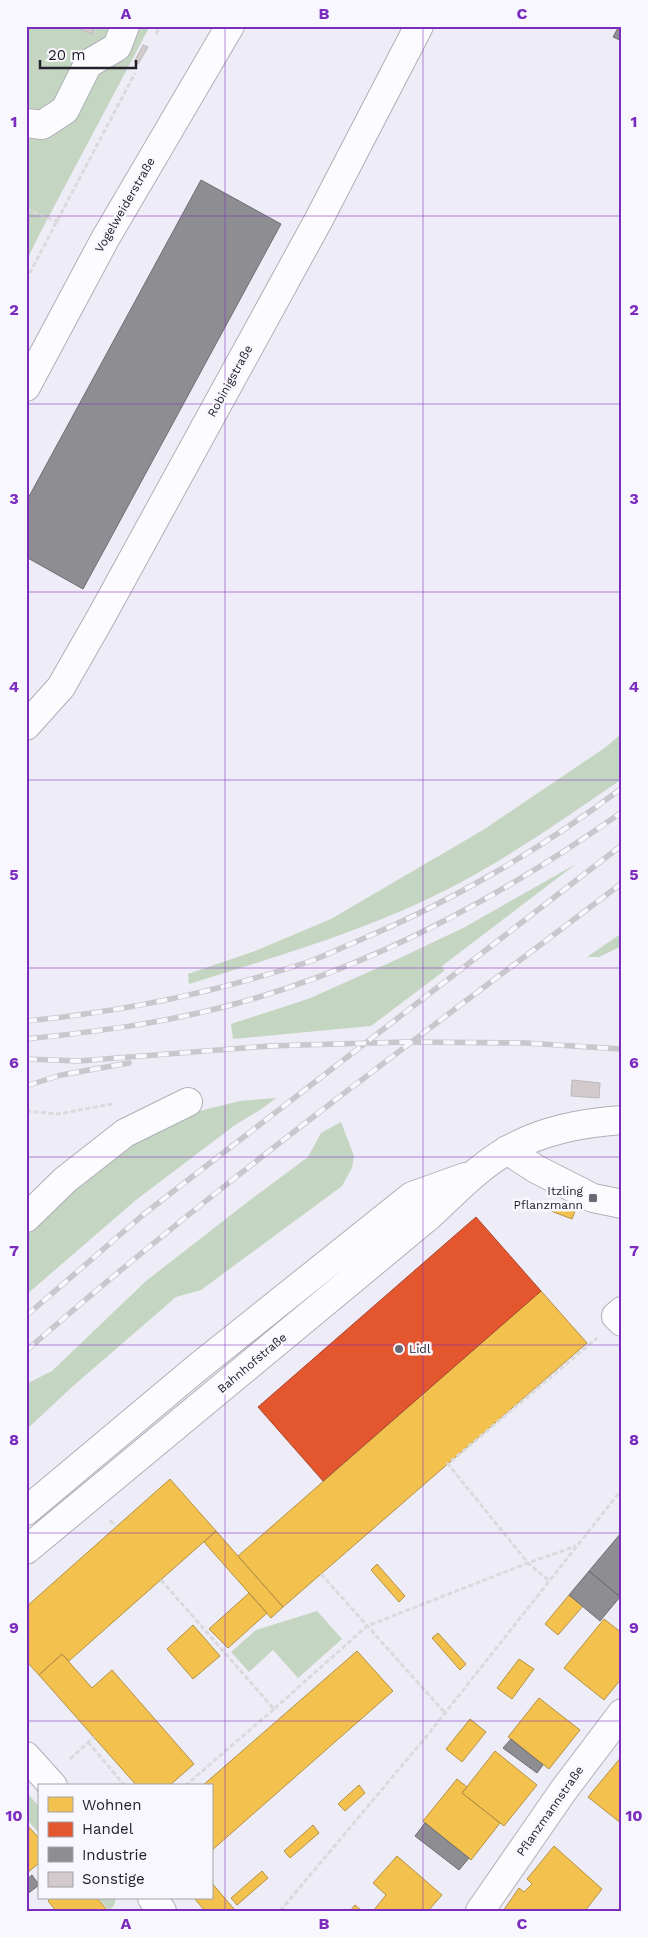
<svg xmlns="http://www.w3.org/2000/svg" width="648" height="1937" viewBox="0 0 648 1937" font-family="'Work Sans',sans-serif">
<rect width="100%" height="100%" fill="#eeecf6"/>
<!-- green -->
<path fill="#c4d6c1" d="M 26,26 L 150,26 L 39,235 L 26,262 Z
M 622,733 L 622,779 C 566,817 512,856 452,887 C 369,930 278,956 189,984 L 188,974 L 255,951 L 331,919 L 483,830 L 606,747 Z
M 576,864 L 442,966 L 444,971 L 371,1026 L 233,1039 L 231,1024 L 308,999 L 400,958 L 465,927 Z
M 622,933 L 622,946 L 599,957 L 587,957 Z
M 276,1098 L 263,1108 L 235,1125 L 136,1200 L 26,1295 L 26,1233 L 94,1168 L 112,1155 L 191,1113 L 240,1101 Z
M 341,1122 L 354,1156 L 352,1168 L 342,1186 L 201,1290 L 176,1297 L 72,1387 L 26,1430 L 26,1384 L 52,1371 L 146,1281 L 245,1204 L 308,1157 L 321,1133 Z
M 317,1611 L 342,1639 L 298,1678 L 273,1650 L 249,1672 L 231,1652 L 256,1630 Z
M 26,1792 L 39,1806 L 39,1833 L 26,1819 Z
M 98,1898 L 116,1898 L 114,1906 L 109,1910 Z"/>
<!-- homes -->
<path fill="#f2c14e" stroke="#b49144" d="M 554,1203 L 575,1211 L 572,1219 L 551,1211 Z
M 541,1291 L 587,1343 L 283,1607 L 238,1556 Z
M 170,1479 L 216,1531 L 69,1661 L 62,1654 L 39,1675 L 26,1661 L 26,1607 Z
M 216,1531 L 283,1607 L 271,1618 L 204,1542 Z
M 377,1564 L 405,1596 L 399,1602 L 371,1570 Z
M 249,1593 L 267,1613 L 228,1648 L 209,1629 Z
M 569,1595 L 583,1606 L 558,1635 L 545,1624 Z
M 604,1619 L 622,1633 L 622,1678 L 604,1700 L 564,1668 Z
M 193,1625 L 220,1656 L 193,1679 L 167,1649 Z
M 438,1633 L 466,1664 L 460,1670 L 432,1638 Z
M 357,1651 L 393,1691 L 211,1851 L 211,1786 L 202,1786 Z
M 62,1654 L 92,1688 L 112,1670 L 194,1764 L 169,1786 L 137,1786 L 39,1675 Z
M 519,1659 L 534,1669 L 512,1699 L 497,1688 Z
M 539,1698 L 580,1730 L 549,1769 L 508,1737 Z
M 470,1719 L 486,1732 L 462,1762 L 446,1749 Z
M 495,1751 L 537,1785 L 504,1826 L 462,1793 Z
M 622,1756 L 622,1824 L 588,1797 Z
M 457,1779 L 467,1787 L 462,1793 L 500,1823 L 471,1860 L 423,1821 Z
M 359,1785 L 365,1793 L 345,1811 L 338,1804 Z
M 26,1824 L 39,1838 L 39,1863 L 26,1874 Z
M 313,1825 L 319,1833 L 290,1858 L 284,1851 Z
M 554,1846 L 602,1889 L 585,1911 L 503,1911 L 519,1888 L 524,1892 L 532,1884 L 527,1879 Z
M 397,1856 L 442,1895 L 428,1911 L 373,1911 L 386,1895 L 373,1883 Z
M 262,1871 L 268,1878 L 237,1905 L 231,1898 Z
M 211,1882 L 234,1909 L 231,1911 L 205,1911 L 194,1898 L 211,1898 Z
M 51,1898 L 97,1898 L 108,1911 L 56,1911 L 48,1901 Z
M 355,1905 L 362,1911 L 350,1911 Z"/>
<!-- shops -->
<path fill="#e4572e" stroke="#aa472d" d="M 476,1217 L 541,1291 L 323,1481 L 258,1407 Z"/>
<!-- industry -->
<path fill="#8d8d92" stroke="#6d6d73" d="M 619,26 L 622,26 L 622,41 L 613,37 Z
M 201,180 L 281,224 L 83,589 L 26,557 L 26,502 Z
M 621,1533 L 622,1590 L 618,1595 L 589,1571 Z
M 589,1571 L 620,1597 L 600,1621 L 569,1595 Z
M 511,1739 L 543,1765 L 537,1773 L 503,1748 Z
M 425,1823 L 469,1858 L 459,1870 L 415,1836 Z
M 32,1875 L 39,1885 L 26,1895 L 26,1880 Z"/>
<!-- building -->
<path fill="#d2cacd" stroke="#beb8bb" d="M 73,26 L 95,26 L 92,34 Z
M 143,45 L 148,47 L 138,64 L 134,62 Z
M 572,1080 L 600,1083 L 599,1098 L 571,1096 Z"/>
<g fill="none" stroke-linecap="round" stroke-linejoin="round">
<!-- minor casing -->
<g stroke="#b0afb9" stroke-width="30">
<path id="minor" d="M 26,123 L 42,125 L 65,110 L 88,64 L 117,47 L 125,26
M 26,726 L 61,687 L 101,617 L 318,221 L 419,26
M 507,1150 L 536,1169 L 593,1198 L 622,1204
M 26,1218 L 65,1180 L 125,1133 L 188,1102
M 622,1311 L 616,1316 L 622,1322
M 26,1756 L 53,1786
M 152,1898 L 162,1911
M 480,1911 L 563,1791 L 622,1713"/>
</g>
<!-- major casing -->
<g stroke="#b0afb9" stroke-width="30">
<path id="major" d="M 26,387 L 105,239 L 230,26
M 26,1511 L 198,1367 L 412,1196 L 465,1177
M 26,1550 L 429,1216 C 454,1193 478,1167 508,1150 C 543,1130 582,1123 622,1120"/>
</g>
<!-- path -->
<path stroke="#dadadd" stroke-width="3" stroke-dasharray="5 2.5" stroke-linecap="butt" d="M 156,34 L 160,26
M 26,209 L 58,222
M 26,280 L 135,73
M 26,1111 L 58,1114 L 112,1104
M 110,1520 L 116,1527
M 321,1574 L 445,1713
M 161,1580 L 274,1709 L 367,1626 L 528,1563 L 576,1546
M 548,1580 L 528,1563 L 448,1464 L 597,1338
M 88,1742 L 125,1786
M 70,1759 L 94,1737
M 185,1786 L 274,1709
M 280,1911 L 426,1737 L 622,1489"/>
<!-- minor -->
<use href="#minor" stroke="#fcfcfe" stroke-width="28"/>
<!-- major -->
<use href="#major" stroke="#fcfcfe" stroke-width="28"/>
<!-- rail casing -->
<g stroke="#c8c7cb" stroke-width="5.5">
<path id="rail" d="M 26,1021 C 122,1012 216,992 308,962 C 325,956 343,947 360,940 C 451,902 543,848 622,788
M 26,1039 C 95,1032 164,1023 231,1005 C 373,967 503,896 622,812
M 26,1059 L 79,1061 L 269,1046 L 405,1042 L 525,1043 L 622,1049
M 26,1086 L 61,1075 L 129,1063
M 26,1316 L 144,1214 L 622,845
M 26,1351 C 216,1184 421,1036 622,883"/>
</g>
<!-- rail -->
<use href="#rail" stroke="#f8f7fd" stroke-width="4" stroke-dasharray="11" stroke-linecap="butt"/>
</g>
<!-- grid -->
<path fill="none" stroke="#7b2cbf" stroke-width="1" stroke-opacity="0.55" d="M 225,26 L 225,1911M 423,26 L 423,1911M 26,216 L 622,216M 26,404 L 622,404M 26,592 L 622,592M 26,780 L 622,780M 26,968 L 622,968M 26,1157 L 622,1157M 26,1345 L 622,1345M 26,1533 L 622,1533M 26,1721 L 622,1721"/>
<!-- markers -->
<g fill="#6a6873" stroke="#f8f7fd" stroke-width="2">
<rect x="588" y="1193" width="10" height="10" rx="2.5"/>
<circle cx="399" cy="1349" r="5"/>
</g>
<g text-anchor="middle" stroke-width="5" stroke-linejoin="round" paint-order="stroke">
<!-- street labels -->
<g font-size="12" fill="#23212c" stroke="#f8f7fd">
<text transform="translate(125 205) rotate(-60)" y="4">Vogelweiderstraße</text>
<text transform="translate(230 381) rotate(-61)" y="4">Robinigstraße</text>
<text transform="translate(252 1363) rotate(-40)" y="4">Bahnhofstraße</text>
<text transform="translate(550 1811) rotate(-55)" y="4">Pflanzmannstraße</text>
</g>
<!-- poi labels -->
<g font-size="12" fill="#23212c" stroke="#f8f7fd" text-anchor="end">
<text x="583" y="1195">Itzling<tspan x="583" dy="14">Pflanzmann</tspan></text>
<text x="409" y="1353" text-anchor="start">Lidl</text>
</g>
</g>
<!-- border -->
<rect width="648" height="1937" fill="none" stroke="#f8f7fd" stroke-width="55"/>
<!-- legend -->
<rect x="38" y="1784" width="175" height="115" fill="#f8f7fd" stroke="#a3a1a9"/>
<rect x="48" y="1797" width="25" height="15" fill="#f2c14e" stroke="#a3a1a9"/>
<text x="82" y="1810" font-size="15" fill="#23212c">Wohnen</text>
<rect x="48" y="1822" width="25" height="15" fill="#e4572e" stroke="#a3a1a9"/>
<text x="82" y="1834" font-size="15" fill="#23212c">Handel</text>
<rect x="48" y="1847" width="25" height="15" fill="#8d8d92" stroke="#a3a1a9"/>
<text x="82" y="1860" font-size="15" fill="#23212c">Industrie</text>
<rect x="48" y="1872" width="25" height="15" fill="#d2cacd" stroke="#a3a1a9"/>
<text x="82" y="1884" font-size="15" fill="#23212c">Sonstige</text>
<!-- scale -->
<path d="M40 60v8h96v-8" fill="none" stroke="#23212c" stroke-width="2.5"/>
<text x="48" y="60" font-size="15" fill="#23212c" stroke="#f8f7fd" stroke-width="4" paint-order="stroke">20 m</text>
<rect x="28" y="28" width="592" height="1882" fill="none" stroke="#7b2cbf" stroke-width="2"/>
<g font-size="16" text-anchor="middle" font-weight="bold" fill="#7b2cbf">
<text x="126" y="19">A</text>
<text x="324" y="19">B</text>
<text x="522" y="19">C</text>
<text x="14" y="127">1</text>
<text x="634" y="127">1</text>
<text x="14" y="315">2</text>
<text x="634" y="315">2</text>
<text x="14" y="504">3</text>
<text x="634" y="504">3</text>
<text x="14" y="692">4</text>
<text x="634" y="692">4</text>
<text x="14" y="880">5</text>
<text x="634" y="880">5</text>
<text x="14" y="1068">6</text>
<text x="634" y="1068">6</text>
<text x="14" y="1256">7</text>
<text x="634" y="1256">7</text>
<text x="14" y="1445">8</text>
<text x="634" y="1445">8</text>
<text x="14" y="1633">9</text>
<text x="634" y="1633">9</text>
<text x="14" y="1821">10</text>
<text x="634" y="1821">10</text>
<text x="126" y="1929">A</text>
<text x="324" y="1929">B</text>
<text x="522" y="1929">C</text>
</g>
</svg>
